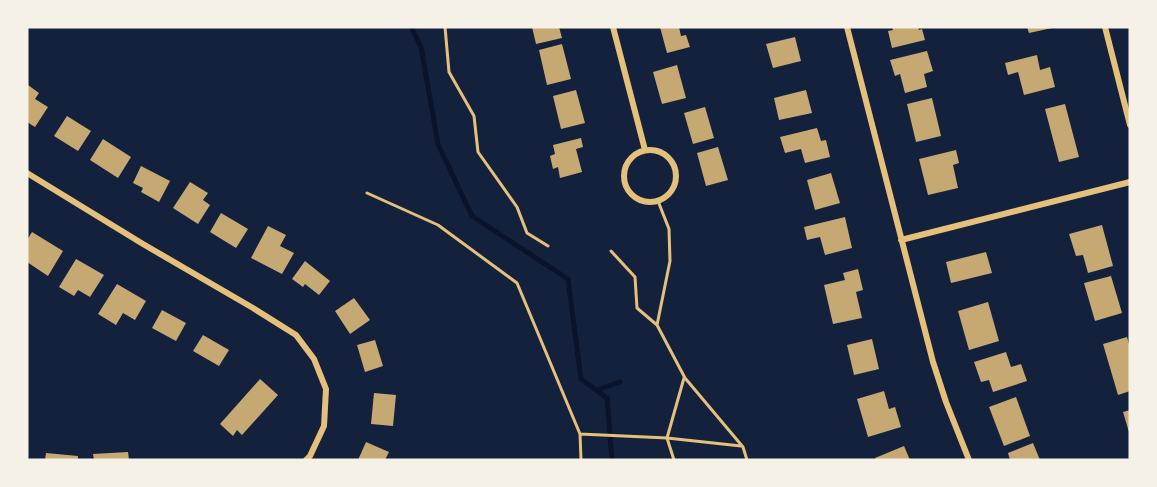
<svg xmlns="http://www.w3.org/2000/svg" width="1157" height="487" viewBox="0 0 1157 487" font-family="Barlow,sans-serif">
<rect width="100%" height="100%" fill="#14213d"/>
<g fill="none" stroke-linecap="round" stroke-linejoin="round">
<!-- stream -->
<path stroke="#0b132b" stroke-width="5" d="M 411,27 L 421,47 L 438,144 L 472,216 L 568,279 L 581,379 L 607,398 L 612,460
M 597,390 L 620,382"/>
</g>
<!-- building -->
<path fill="#c6a872" d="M 532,27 L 559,27 L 562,38 L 536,44 Z
M 660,27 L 679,27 L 681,36 L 686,35 L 690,47 L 667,53 Z
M 892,27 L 918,27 L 919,30 L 922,29 L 925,40 L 892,48 L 888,31 L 893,30 Z
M 1027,27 L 1052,27 L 1052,28 L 1029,33 Z
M 795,37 L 801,61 L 773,68 L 766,44 Z
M 562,44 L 571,79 L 547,85 L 539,50 Z
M 927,51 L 933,71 L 924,74 L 927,87 L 905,93 L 900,74 L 895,76 L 890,60 Z
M 1037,55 L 1040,70 L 1050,67 L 1055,87 L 1024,95 L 1018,72 L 1008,75 L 1005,63 Z
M 677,65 L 686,98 L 662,104 L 653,72 Z
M 28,85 L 39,93 L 35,99 L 48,107 L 35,127 L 27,122 L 27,87 Z
M 576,90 L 585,123 L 561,129 L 553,96 Z
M 806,90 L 812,113 L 779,120 L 774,98 Z
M 932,98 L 941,136 L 916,142 L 907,104 Z
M 1065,104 L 1079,157 L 1059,162 L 1045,109 Z
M 705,107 L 714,138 L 693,144 L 684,113 Z
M 67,116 L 91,131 L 78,151 L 54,136 Z
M 817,128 L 821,141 L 826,140 L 830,157 L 805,163 L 801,149 L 785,153 L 780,137 Z
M 581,138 L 583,147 L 576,149 L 582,172 L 560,178 L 558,167 L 553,169 L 550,156 L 555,154 L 553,145 Z
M 103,139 L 131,157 L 118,178 L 90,160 Z
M 718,147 L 728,180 L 706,186 L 697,153 Z
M 956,150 L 959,163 L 953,165 L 958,188 L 928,195 L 919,159 Z
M 141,166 L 170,181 L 159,202 L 141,192 L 143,188 L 133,183 Z
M 831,173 L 840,203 L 815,210 L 807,180 Z
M 190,182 L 208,193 L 203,200 L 210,205 L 198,224 L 173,208 Z
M 221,213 L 248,229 L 236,248 L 210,232 Z
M 845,217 L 852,248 L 825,255 L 820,237 L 807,240 L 804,227 Z
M 1102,225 L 1113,266 L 1088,273 L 1083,255 L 1076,256 L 1069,234 Z
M 268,226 L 286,235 L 280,246 L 294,253 L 282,274 L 251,258 Z
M 32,232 L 63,251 L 48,276 L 27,262 L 27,240 Z
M 986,252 L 992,273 L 951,283 L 946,262 Z
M 76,259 L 104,275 L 90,297 L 78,290 L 74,296 L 59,287 Z
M 305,261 L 330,281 L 319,295 L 305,284 L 303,287 L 292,279 Z
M 858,269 L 863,290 L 856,292 L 862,318 L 833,324 L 824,285 L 845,280 L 843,273 Z
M 1111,276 L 1122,313 L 1095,321 L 1084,283 Z
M 117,284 L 146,301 L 135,320 L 123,313 L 116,325 L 98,314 Z
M 354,298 L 370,320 L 350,334 L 335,311 Z
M 988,302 L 999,341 L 969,350 L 958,311 Z
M 162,310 L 186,323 L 176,341 L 152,328 Z
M 203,335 L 229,350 L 219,366 L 193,351 Z
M 1127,337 L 1130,348 L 1130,391 L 1118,395 L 1103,344 Z
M 872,339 L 879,369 L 854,375 L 847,345 Z
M 375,340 L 383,366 L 365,372 L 357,345 Z
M 1006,352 L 1011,367 L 1021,364 L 1027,381 L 993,392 L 989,380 L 981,382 L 974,362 Z
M 260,379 L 278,395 L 242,435 L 237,430 L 233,436 L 220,424 Z
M 884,391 L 889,409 L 895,407 L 901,427 L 868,437 L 857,399 Z
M 374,393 L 396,395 L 393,426 L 371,424 Z
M 1016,397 L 1030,436 L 1004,446 L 989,407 Z
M 1130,410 L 1130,432 L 1129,432 L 1123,412 Z
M 366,442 L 389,452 L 385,460 L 358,460 Z
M 1033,443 L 1040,460 L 1010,460 L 1008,453 Z
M 904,446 L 910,460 L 876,460 L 875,458 Z
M 128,452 L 129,460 L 94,460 L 93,454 Z
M 46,453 L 78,456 L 78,460 L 45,460 Z"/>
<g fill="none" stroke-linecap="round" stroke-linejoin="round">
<!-- path -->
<path stroke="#e5c07b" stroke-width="3" d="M 445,27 L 449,72 L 474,116 L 478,152 L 517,207 L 527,233 L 548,246
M 367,193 L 438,225 L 517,283 L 580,434 L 581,460
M 658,201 L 669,229 L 670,261 L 657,325 L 685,378 L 743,447 L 747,460
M 611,251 L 635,277 L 637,308 L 657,325
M 580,434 L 667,438 L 741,446
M 674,460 L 667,438 L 684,378"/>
<!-- minor -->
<path stroke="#e5c07b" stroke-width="6" d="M 613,27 L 645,150
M 847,27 L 933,362 L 946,402 L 969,460
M 1105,27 L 1130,125
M624 176a26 26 0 1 1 52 0a26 26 0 1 1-52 0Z
M 27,173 L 143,244 L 253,308 L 296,335 L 314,359 L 326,389 L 324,426 L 310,456 L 306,460
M 901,240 L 1130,182"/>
</g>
<!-- border -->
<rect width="1157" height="487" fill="none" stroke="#f6f1e7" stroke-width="57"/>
</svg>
